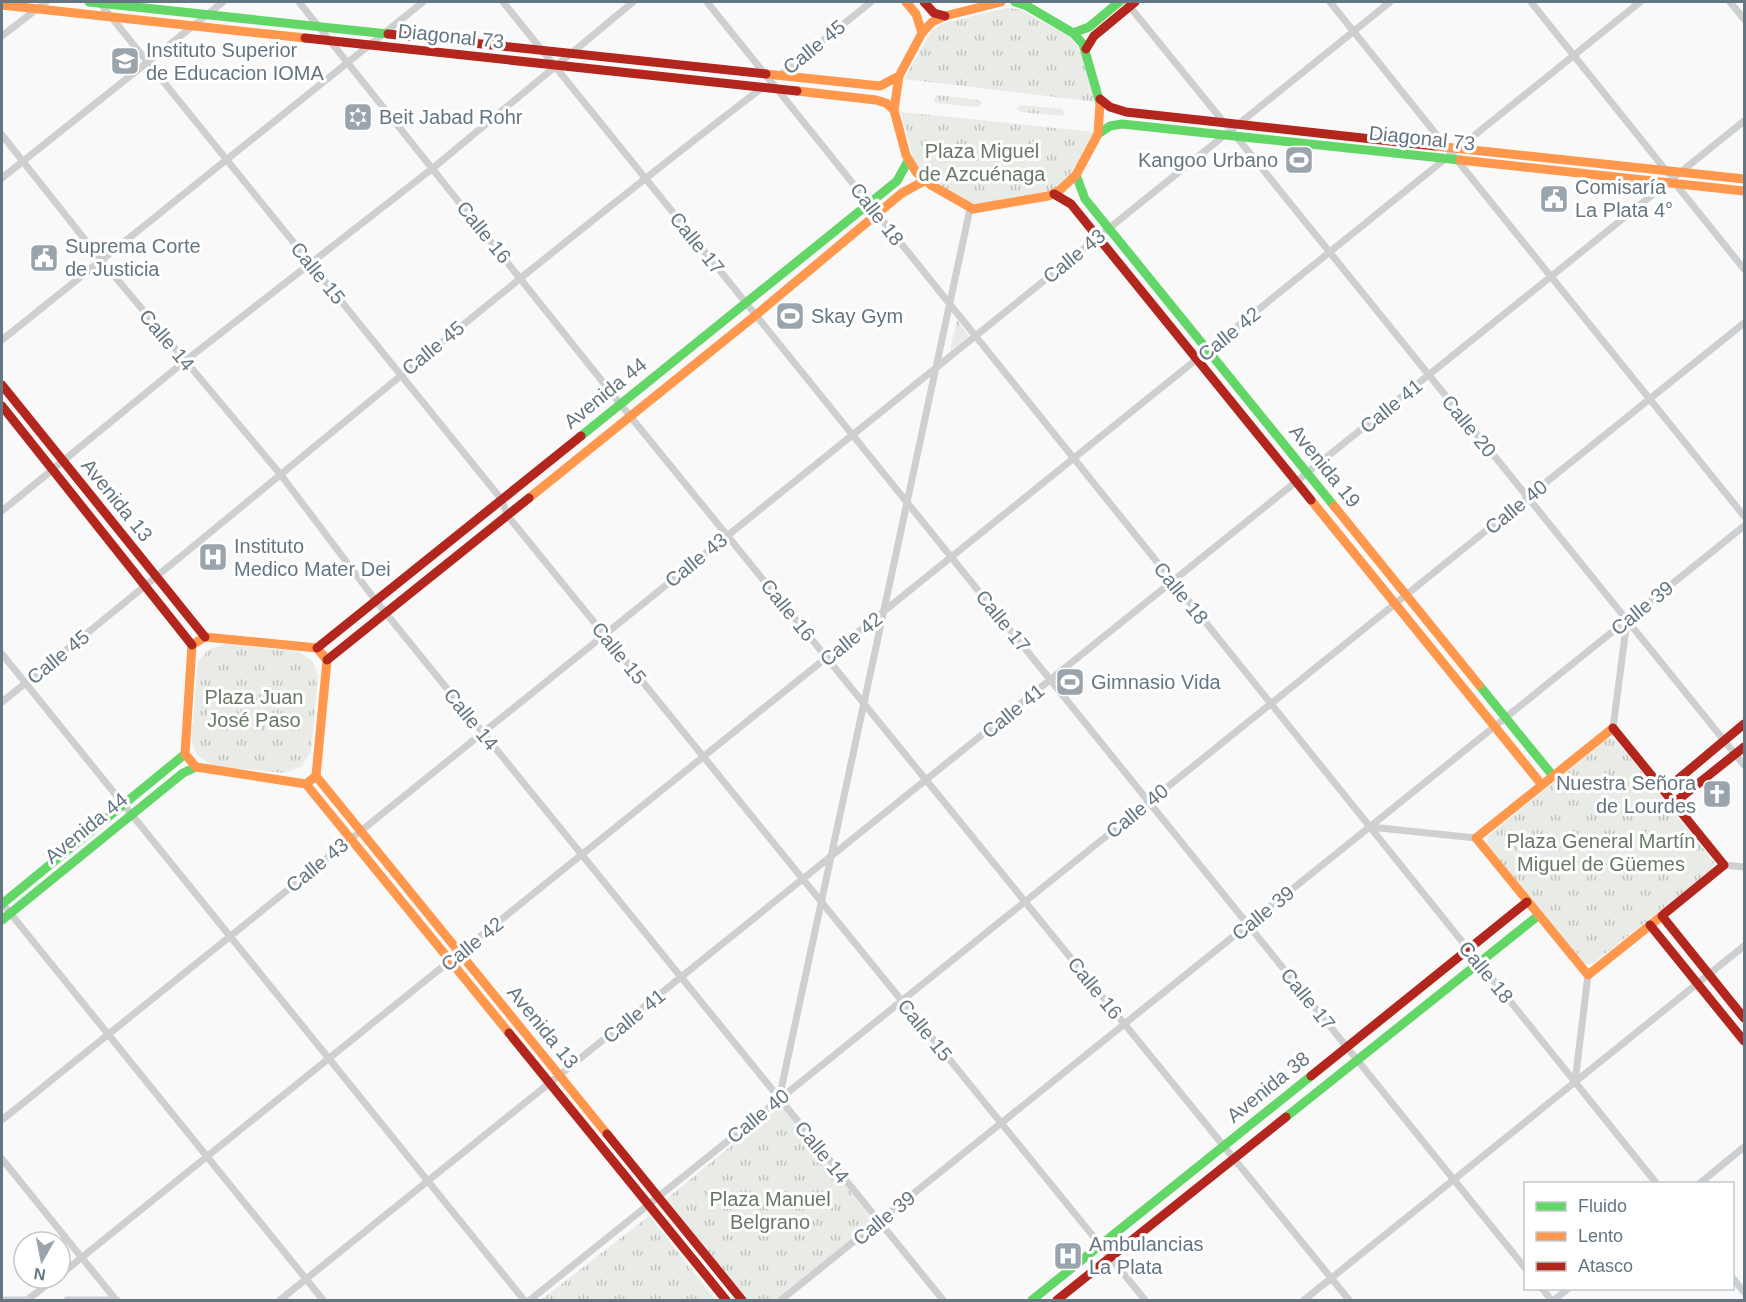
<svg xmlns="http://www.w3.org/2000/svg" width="1746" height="1302" viewBox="0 0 1746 1302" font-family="Arial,sans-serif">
<defs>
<pattern id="grass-tufts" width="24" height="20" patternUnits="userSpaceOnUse" patternTransform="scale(1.5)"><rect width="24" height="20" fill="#e8ebe6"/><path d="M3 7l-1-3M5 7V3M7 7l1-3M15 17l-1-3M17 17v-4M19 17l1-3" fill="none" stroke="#c0c3c0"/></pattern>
</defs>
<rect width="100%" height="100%" fill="#f9f9f9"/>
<!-- grass -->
<path fill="url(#grass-tufts)" d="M 1006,8 L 1018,9 L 1069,36 L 1082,53 L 1097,102 L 904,79 L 931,32 L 940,24 Z
M 937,95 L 979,100 L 982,103 L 978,107 L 936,103 L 934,99 Z
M 1021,105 L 1062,109 L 1065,113 L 1062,116 L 1020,112 L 1017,108 Z
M 901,112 L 1094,132 L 1065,183 L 1053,190 L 979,204 L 966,202 L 924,175 L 915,165 Z
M 957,320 L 969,336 L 950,351 Z
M 225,644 L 300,652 L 313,662 L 318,675 L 311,752 L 301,767 L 284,773 L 213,766 L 197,755 L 191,741 L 198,662 L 208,650 Z
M 1608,738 L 1615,739 L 1714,862 L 1712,870 L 1592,964 L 1585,964 L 1487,844 L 1488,836 Z
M 781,1105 L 874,1222 L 775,1300 L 747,1300 L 665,1200 Z
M 649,1216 L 716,1300 L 541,1300 Z"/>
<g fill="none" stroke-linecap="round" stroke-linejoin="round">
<!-- street -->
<path stroke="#cecfd0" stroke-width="7" d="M 99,2 L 502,500 L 507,515 L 1145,1300
M 299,2 L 630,416 L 1349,1300
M 503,2 L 1526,1269
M 707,2 L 1657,1184
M 1126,2 L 1226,125
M 1330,2 L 1448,149
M 1531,2 L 1668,173
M 1730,2 L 1744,19
M 2,36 L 46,2
M 779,76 L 871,2
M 2,135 L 101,260 L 281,475 L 376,601 L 943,1300
M 1235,135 L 1744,765
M 1457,160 L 1744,516
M 2,178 L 223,2
M 1674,182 L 1744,269
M 2,340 L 423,2
M 2,511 L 185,361 L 433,168 L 633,2
M 2,654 L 524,1300
M 2,702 C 256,498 503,286 763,87
M 1613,728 L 1627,620
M 1370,827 L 1476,838
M 1724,865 L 1744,867
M 2,903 L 323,1300
M 1575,1082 L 1588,975
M 779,1099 L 970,209
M 2,1120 L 1390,2
M 2,1159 L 116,1300
M 1699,1184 L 1744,1147
M 60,1275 L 1640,2
M 1732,1277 L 1744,1292
M 1542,1288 L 1551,1300
M 2,1300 L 26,1300
M 27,1300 L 56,1278
M 67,1300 L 117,1300
M 280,1300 L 1744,121
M 530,1300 L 1744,323
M 781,1300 L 1744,526
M 1304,1300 L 1744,946
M 1554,1300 L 1569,1288"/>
<!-- fast -->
<path stroke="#63d668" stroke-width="9" d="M 89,2 L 388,34
M 1015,2 L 1027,6 L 1073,33 L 1083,44 L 1100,103
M 1073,33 L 1089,27 L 1119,2
M 1098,134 L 1110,126 L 1122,124 L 1460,160
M 1076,175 L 1085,199 L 1334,506
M 581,436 L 897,181 L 908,161
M 1479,685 L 1553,776
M 2,904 L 185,754
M 2,920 L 183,773 L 196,767
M 1286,1117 L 1539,915
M 1032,1300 L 1311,1076"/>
<!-- slow -->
<path stroke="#ff974d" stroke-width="9" d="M 906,2 L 916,14 L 922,33
M 1001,2 L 945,16 L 932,22 L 922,33 L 899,76 L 894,110 L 906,155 L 916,172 L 931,185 L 973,209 L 1048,196 L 1060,190 L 1076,175 L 1098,134 L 1100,103
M 2,5 L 305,38
M 766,74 L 880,86 L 899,76
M 797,91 L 876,100 L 886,103 L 894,110
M 1435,146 L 1744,179
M 1460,160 L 1744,191
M 529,498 L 756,315 L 902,193 L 924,181
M 1311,500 L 1542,785
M 1334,506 L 1479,685
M 205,637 L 317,648 L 327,660 L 316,776 L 306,784 L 196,767 L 185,754 L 192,645 Z
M 1613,728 L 1476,838 L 1588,975 L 1664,914
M 316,776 L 607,1134
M 306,784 L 509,1033"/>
<!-- jam -->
<path stroke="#b3261e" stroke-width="9" d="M 924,2 L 934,13 L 945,16
M 388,34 L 766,74
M 305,38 L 797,91
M 1086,49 L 1094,36 L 1135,2
M 1100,99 L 1110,107 L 1126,112 L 1435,146
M 1054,194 L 1071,204 L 1311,500
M 2,385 L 205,637
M 2,406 L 192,645
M 317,648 L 581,436
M 327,660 L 529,498
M 1613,728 L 1724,865 L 1664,914
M 1664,791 L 1744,724
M 1674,803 L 1744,747
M 1662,916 L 1744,1018
M 1650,925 L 1744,1041
M 509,1033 L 726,1300
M 1311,1076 L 1527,902
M 607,1134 L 742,1300
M 1057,1300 L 1286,1117"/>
</g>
<!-- icons -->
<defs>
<g id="university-square" transform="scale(1.5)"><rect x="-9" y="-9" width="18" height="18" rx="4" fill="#99a4ac" stroke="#fff"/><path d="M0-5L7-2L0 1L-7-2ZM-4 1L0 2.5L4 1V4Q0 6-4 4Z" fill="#fff"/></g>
<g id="synagogue-square" transform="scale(1.5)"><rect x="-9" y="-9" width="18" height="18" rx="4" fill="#99a4ac" stroke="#fff"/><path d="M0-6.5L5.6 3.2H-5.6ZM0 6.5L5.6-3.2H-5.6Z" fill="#fff"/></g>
<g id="stadium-square" transform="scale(1.5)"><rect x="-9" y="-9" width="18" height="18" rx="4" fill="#99a4ac" stroke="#fff"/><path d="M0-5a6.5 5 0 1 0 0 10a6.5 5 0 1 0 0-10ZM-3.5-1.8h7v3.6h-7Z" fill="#fff"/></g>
<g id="civic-square" transform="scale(1.5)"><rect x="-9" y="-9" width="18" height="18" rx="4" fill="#99a4ac" stroke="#fff"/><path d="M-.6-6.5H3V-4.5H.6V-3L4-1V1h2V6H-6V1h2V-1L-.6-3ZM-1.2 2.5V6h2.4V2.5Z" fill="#fff"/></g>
<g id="hospital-square" transform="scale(1.5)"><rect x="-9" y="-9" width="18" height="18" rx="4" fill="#99a4ac" stroke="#fff"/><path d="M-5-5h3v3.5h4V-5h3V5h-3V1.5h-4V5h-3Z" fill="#fff"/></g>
<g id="church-square" transform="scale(1.5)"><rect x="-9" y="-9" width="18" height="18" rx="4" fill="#99a4ac" stroke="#fff"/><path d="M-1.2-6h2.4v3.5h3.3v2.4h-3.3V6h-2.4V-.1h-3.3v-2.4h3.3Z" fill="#fff"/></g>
</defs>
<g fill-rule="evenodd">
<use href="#university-square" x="125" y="61"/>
<use href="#synagogue-square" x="358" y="117"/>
<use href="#stadium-square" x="1299" y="160"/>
<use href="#civic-square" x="1554" y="199"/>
<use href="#civic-square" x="44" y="258"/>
<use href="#stadium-square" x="790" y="316"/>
<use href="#hospital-square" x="213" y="557"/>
<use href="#stadium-square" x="1070" y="682"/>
<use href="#church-square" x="1717" y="794"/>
<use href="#hospital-square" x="1068" y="1256"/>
</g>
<g text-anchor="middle" stroke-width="6" stroke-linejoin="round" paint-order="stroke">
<!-- street labels -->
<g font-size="20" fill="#657683" stroke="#fff">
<text transform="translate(451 36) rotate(6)" y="7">Diagonal 73</text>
<text transform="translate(814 47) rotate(-39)" y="7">Calle 45</text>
<text transform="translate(1422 138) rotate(6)" y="7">Diagonal 73</text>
<text transform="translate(877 214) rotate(52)" y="7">Calle 18</text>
<text transform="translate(484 232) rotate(51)" y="7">Calle 16</text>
<text transform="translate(697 243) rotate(51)" y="7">Calle 17</text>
<text transform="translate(1074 256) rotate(-39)" y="7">Calle 43</text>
<text transform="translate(318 273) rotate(51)" y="7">Calle 15</text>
<text transform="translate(1229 334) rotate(-39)" y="7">Calle 42</text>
<text transform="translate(167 340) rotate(50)" y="7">Calle 14</text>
<text transform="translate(433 348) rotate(-39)" y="7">Calle 45</text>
<text transform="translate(605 393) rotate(-39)" y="7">Avenida 44</text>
<text transform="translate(1391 406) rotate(-39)" y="7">Calle 41</text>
<text transform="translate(1469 426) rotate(51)" y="7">Calle 20</text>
<text transform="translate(1325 466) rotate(51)" y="7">Avenida 19</text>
<text transform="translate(117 500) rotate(51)" y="7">Avenida 13</text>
<text transform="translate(1516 507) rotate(-39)" y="7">Calle 40</text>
<text transform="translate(696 560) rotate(-39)" y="7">Calle 43</text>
<text transform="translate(1181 593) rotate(51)" y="7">Calle 18</text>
<text transform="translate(1642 608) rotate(-39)" y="7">Calle 39</text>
<text transform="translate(788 610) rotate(51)" y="7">Calle 16</text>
<text transform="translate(1003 621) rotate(51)" y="7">Calle 17</text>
<text transform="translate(851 639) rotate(-39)" y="7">Calle 42</text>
<text transform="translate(619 653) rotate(51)" y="7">Calle 15</text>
<text transform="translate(58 657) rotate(-39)" y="7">Calle 45</text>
<text transform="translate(1013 711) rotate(-39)" y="7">Calle 41</text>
<text transform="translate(471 719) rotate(51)" y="7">Calle 14</text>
<text transform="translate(1137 811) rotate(-39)" y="7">Calle 40</text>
<text transform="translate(86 828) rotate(-39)" y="7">Avenida 44</text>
<text transform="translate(317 865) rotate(-39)" y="7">Calle 43</text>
<text transform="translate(1263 913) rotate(-39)" y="7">Calle 39</text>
<text transform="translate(472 944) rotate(-39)" y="7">Calle 42</text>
<text transform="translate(1486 972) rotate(51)" y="7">Calle 18</text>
<text transform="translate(1095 988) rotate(51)" y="7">Calle 16</text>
<text transform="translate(1308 999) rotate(51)" y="7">Calle 17</text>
<text transform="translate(634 1016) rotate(-39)" y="7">Calle 41</text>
<text transform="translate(543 1027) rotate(51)" y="7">Avenida 13</text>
<text transform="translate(925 1030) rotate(51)" y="7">Calle 15</text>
<text transform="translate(1268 1087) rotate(-39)" y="7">Avenida 38</text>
<text transform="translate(758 1116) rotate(-39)" y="7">Calle 40</text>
<text transform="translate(822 1152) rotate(51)" y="7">Calle 14</text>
<text transform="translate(884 1218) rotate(-39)" y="7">Calle 39</text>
</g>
<!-- poi labels -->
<g font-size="20" fill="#657683" stroke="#fff" text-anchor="start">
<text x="146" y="57">Instituto Superior<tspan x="146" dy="23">de Educacion IOMA</tspan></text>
<text x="379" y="124">Beit Jabad Rohr</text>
<text x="1278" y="167" text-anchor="end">Kangoo Urbano</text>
<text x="1575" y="194">Comisaría<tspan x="1575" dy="23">La Plata 4°</tspan></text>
<text x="65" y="253">Suprema Corte<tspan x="65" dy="23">de Justicia</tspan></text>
<text x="811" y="323">Skay Gym</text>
<text x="234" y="553">Instituto<tspan x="234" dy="23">Medico Mater Dei</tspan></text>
<text x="1091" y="689">Gimnasio Vida</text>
<text x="1696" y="790" text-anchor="end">Nuestra Señora<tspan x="1696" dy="23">de Lourdes</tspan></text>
<text x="1089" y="1251">Ambulancias<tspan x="1089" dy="23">La Plata</tspan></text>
</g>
<!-- park labels -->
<g font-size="20" fill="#687a64" stroke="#fff">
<text x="982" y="158">Plaza Miguel<tspan x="982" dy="23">de Azcuénaga</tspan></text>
<text x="254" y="704">Plaza Juan<tspan x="254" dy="23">José Paso</tspan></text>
<text x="1601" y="848">Plaza General Martín<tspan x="1601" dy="23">Miguel de Güemes</tspan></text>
<text x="770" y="1206">Plaza Manuel<tspan x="770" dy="23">Belgrano</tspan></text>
</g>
</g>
<!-- border -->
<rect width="1746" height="1302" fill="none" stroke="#657683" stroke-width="6"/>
<!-- legend -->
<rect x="1524" y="1182" width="210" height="108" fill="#ffffff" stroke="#c1c8cd" stroke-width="1.5"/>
<rect x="1536" y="1202" width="30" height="9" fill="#63d668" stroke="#c1c8cd" stroke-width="1.5"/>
<text x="1578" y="1212" font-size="18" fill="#657683">Fluido</text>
<rect x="1536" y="1232" width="30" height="9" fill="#ff974d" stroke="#c1c8cd" stroke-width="1.5"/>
<text x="1578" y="1242" font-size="18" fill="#657683">Lento</text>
<rect x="1536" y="1262" width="30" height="9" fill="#b3261e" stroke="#c1c8cd" stroke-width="1.5"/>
<text x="1578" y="1272" font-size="18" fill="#657683">Atasco</text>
<!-- north arrow -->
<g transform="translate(42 1260) rotate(189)"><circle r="28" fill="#ffffff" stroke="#c1c8cd" stroke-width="1.5"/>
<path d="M0-4.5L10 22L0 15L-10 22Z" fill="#99a4ac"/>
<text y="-9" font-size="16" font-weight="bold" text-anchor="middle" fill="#657683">N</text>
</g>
</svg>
